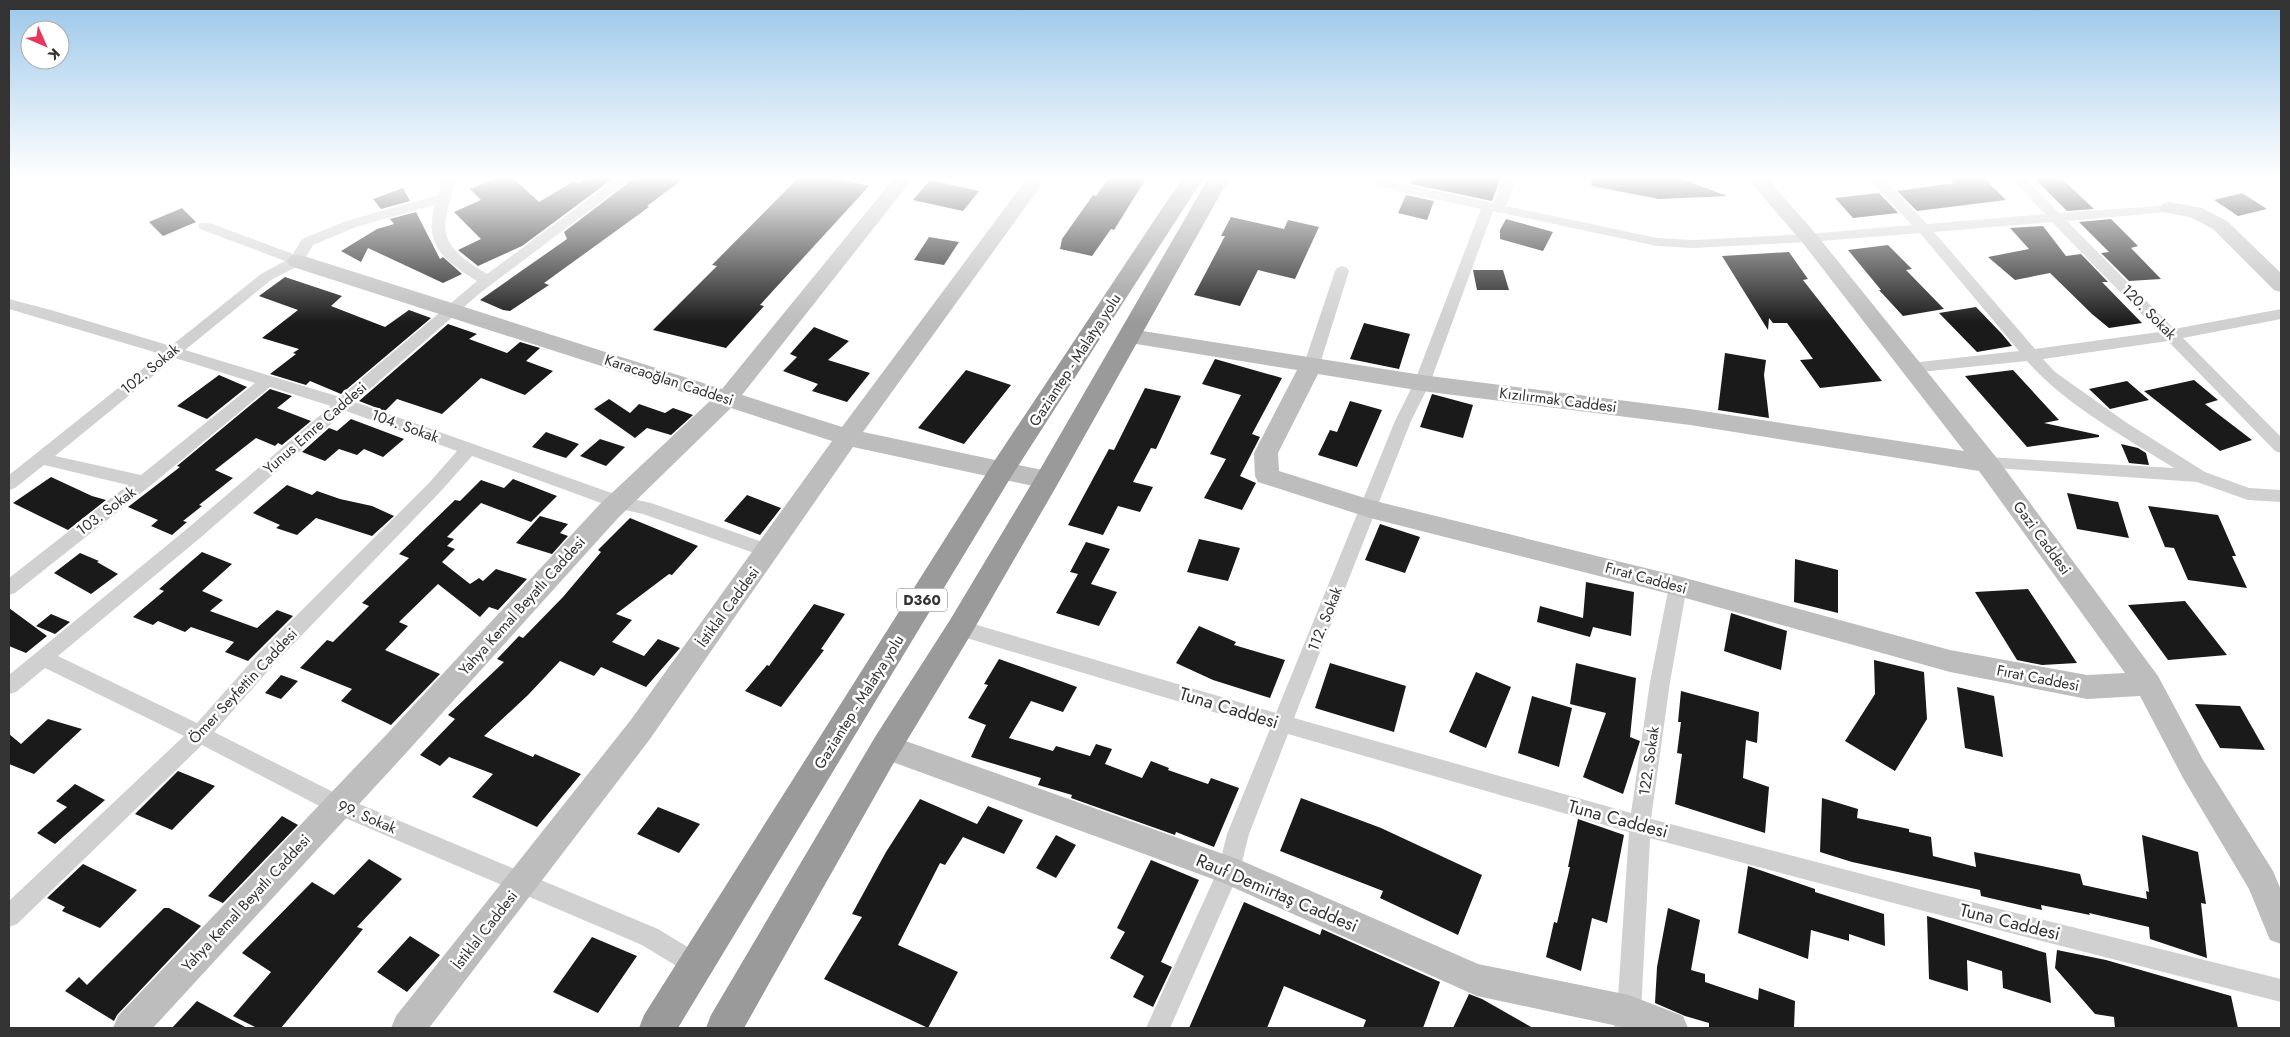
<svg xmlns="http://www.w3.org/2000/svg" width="2290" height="1037" viewBox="0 0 2290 1037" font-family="Jost,sans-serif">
<rect width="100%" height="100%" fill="#fff"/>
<!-- building -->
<path fill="#1a1a1a" d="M 498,177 L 512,177 L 539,202 L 574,181 L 579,183 L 589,177 L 615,177 L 522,246 L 478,266 L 458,250 L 481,239 L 454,212 L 481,200 L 470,189 Z
M 636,177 L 686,177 L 647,206 L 649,207 L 544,283 L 549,285 L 510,311 L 503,310 L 480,300 L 567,239 L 564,232 Z
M 799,177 L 834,177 L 869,186 L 760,305 L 764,306 L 726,348 L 653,330 L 717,266 L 712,265 Z
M 1109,177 L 1147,177 L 1114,230 L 1111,229 L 1092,256 L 1060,249 L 1062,239 L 1093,195 L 1096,196 Z
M 1413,177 L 1501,177 L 1492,201 L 1411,184 Z
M 1592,177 L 1677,177 L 1727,196 L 1659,199 L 1591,186 Z
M 1949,177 L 1983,177 L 2006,200 L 1917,211 L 1897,191 L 1954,183 Z
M 2033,177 L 2060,177 L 2094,209 L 2067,211 Z
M 930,180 L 979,191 L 963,211 L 913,200 Z
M 403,188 L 410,201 L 381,209 L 373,199 Z
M 1879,193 L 1898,213 L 1853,218 L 1835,198 Z
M 2242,193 L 2267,209 L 2238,216 L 2214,200 Z
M 1406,195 L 1434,201 L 1427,220 L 1398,213 Z
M 182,208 L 196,222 L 163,236 L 149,222 Z
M 416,212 L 440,259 L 443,257 L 462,274 L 443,283 L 368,248 L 361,262 L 341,251 L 377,229 L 394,224 L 390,219 Z
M 1231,217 L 1284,229 L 1288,220 L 1319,227 L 1295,279 L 1258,270 L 1240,306 L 1194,295 L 1225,236 L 1221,236 Z
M 1506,219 L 1553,232 L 1543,251 L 1500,239 L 1500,230 Z
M 2111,219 L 2138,246 L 2131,248 L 2161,279 L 2129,281 L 2101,253 L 2109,252 L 2079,222 Z
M 2043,226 L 2066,256 L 2081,254 L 2108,282 L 2102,282 L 2142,323 L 2109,328 L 2092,314 L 2050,273 L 2015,280 L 1988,257 L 2029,249 L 2010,228 Z
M 929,237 L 959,242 L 944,265 L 914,260 Z
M 1888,245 L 1912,269 L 1906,270 L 1944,309 L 1903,316 L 1879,290 L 1881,290 L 1848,250 Z
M 1789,252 L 1808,279 L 1803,280 L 1882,381 L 1820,388 L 1800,360 L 1813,359 L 1787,323 L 1773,323 L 1769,318 L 1768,330 L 1722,256 Z
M 1473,270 L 1503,270 L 1509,290 L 1477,290 Z
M 285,277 L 342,296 L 331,306 L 385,327 L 409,310 L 431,318 L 341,394 L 310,381 L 306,385 L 270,374 L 296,354 L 293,353 L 299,349 L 262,338 L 298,310 L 259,296 Z
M 1976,307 L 2002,334 L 2012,346 L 1977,352 L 1939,313 Z
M 1364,323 L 1410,334 L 1399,369 L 1350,359 Z
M 448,324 L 477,334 L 469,339 L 507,353 L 520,342 L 540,348 L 526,361 L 553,371 L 525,395 L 481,378 L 442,414 L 397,399 L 385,411 L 359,401 Z
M 814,327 L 849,341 L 828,360 L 870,373 L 847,402 L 812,391 L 818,384 L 783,371 L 797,357 L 790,354 Z
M 1725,353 L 1766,360 L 1764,375 L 1769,418 L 1718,410 Z
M 1215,359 L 1282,378 L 1252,434 L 1260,437 L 1240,476 L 1256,483 L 1242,510 L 1204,498 L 1226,459 L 1210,454 L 1241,395 L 1202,384 Z
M 966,370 L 1011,385 L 964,444 L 918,428 Z
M 2013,370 L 2059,420 L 2044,423 L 2099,435 L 2099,437 L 2027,447 L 1965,376 Z
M 219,375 L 247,387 L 207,419 L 177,406 Z
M 2194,380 L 2218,400 L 2205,404 L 2252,440 L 2220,451 L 2144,391 Z
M 2127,381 L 2149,400 L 2110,409 L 2089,389 Z
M 1145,388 L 1181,396 L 1156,449 L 1151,448 L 1133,482 L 1153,487 L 1140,512 L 1118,506 L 1103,535 L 1068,525 L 1109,449 L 1114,450 Z
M 270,389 L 292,396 L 277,408 L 311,421 L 282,445 L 278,443 L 275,446 L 256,438 L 215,470 L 233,478 L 199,505 L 202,506 L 183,521 L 187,522 L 172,535 L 151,526 L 158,520 L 128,507 L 180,467 L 177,466 Z
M 1432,394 L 1473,405 L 1463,438 L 1420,427 Z
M 609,399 L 630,413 L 639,404 L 665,413 L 673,408 L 693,415 L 671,435 L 647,428 L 635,438 L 594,409 Z
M 1350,401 L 1382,410 L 1357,467 L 1318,455 L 1330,430 L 1337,432 Z
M 351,419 L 404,439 L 383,457 L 364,449 L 357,455 L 339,449 L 325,461 L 302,452 L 329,428 L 337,431 Z
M 546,432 L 579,444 L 566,458 L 532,447 Z
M 600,439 L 625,447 L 606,466 L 580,456 Z
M 2121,444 L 2138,448 L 2146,453 L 2149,465 L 2129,463 Z
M 51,477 L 92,496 L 106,500 L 68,530 L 13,503 Z
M 513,479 L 557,496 L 531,522 L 481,503 L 447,537 L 454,539 L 447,546 L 455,549 L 442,562 L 470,584 L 479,578 L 483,581 L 496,569 L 527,579 L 498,610 L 489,607 L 480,617 L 438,584 L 399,622 L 408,626 L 385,650 L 440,674 L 391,725 L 341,701 L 352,689 L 300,668 L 327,640 L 333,642 L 369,606 L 362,603 L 409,558 L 399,554 L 455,500 L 460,501 L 481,480 L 504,488 Z
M 287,485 L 312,495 L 317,491 L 340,499 L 372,506 L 394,516 L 372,536 L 316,518 L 297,535 L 276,528 L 280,525 L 253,513 Z
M 2067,493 L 2118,502 L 2129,538 L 2077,529 Z
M 747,495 L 781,508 L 760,535 L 724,521 Z
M 2148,506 L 2218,515 L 2236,556 L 2232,556 L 2247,588 L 2188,580 L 2174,548 L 2165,547 Z
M 540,516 L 568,524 L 560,533 L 568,536 L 552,554 L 516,543 Z
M 630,518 L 698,546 L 672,575 L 669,574 L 616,614 L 632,620 L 612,642 L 644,656 L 658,639 L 680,648 L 646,687 L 601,667 L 594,676 L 560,661 L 528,695 L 484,736 L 533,757 L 535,754 L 581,774 L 537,827 L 472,797 L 493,774 L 449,757 L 440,766 L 420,755 L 455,719 L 448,715 L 504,662 L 497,659 L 519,636 L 523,638 L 563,597 L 601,552 L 598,550 Z
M 1380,524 L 1420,537 L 1405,573 L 1365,560 Z
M 1199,539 L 1240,548 L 1228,581 L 1187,572 Z
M 1086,542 L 1110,549 L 1091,584 L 1117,592 L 1099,626 L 1056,613 L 1078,574 L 1070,572 Z
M 202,552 L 232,564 L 202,591 L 223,600 L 210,611 L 257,628 L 277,610 L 293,616 L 248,661 L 225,652 L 234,642 L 191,627 L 185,632 L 158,621 L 153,625 L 133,617 L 164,591 L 159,589 Z
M 80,553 L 99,561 L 97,562 L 118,574 L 91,594 L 54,573 Z
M 1795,559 L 1838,570 L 1838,613 L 1794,602 Z
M 1586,582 L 1634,592 L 1631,636 L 1593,627 L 1590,637 L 1537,622 L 1540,606 L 1583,618 Z
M 2028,589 L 2077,663 L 2042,665 L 2017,660 L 1975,592 Z
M 2185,601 L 2227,655 L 2168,660 L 2128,605 Z
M 814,604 L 845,614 L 821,649 L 824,650 L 781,707 L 745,691 L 767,665 L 769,666 Z
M 9,608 L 47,636 L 26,653 L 9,646 Z
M 1731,613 L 1787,631 L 1781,670 L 1724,651 Z
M 51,614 L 70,622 L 55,634 L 36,626 Z
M 1199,626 L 1236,642 L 1234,645 L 1285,660 L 1270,698 L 1213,680 L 1176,663 Z
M 999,659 L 1077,687 L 1063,712 L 1031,701 L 1009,738 L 1053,751 L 1056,746 L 1090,756 L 1096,744 L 1112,749 L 1105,764 L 1142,778 L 1151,761 L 1169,768 L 1168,770 L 1208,784 L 1211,778 L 1239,788 L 1214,847 L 1176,832 L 1175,835 L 1071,798 L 1072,795 L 1038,785 L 1041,778 L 971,757 L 986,725 L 968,718 L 988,685 L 984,684 Z
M 1874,660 L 1924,672 L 1927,719 L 1895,771 L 1845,741 L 1875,694 Z
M 1330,663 L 1406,686 L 1394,732 L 1315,708 Z
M 1576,663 L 1636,678 L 1630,737 L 1640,741 L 1623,794 L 1583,777 L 1606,713 L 1570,704 Z
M 1476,672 L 1511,687 L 1486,748 L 1449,732 Z
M 281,675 L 298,681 L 281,699 L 265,693 Z
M 1957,687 L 1994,696 L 2003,757 L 1965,748 Z
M 1681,691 L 1759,712 L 1757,743 L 1746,740 L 1743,778 L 1769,787 L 1765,833 L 1675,804 L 1682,754 L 1677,753 L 1681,722 L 1678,722 Z
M 1532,696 L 1572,708 L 1559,767 L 1518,753 Z
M 2195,704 L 2240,706 L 2265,750 L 2220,748 Z
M 48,719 L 82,729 L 34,774 L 9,764 L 9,734 L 21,744 Z
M 178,771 L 215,786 L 172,830 L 135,814 Z
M 75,784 L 105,800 L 55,844 L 37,833 L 67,807 L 56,801 Z
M 1301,798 L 1381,828 L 1482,875 L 1458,935 L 1380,898 L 1383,891 L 1280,851 Z
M 1822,798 L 1858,809 L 1857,818 L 1909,829 L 1909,832 L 1931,837 L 1933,856 L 1976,867 L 1974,852 L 2080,874 L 2083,885 L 2147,899 L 2146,891 L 2149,892 L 2142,835 L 2198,852 L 2206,904 L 2201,903 L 2207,958 L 2150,939 L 2149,927 L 2089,913 L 2090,915 L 2041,905 L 2042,910 L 1981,896 L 1980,890 L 1852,862 L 1820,852 Z
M 920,799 L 977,824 L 988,806 L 1023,820 L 1004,854 L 963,837 L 945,865 L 940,863 L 898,945 L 958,972 L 928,1028 L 824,979 L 862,917 L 852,914 L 886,852 Z
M 658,807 L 700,824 L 679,853 L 637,834 Z
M 282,816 L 298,825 L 223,903 L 208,896 Z
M 1578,819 L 1624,835 L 1607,923 L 1592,918 L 1581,971 L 1546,957 L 1554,922 L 1557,923 L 1570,867 L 1568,867 Z
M 1056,835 L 1076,845 L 1056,878 L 1036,868 Z
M 369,859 L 402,879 L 357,927 L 363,929 L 281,1028 L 257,1028 L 233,1016 L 271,972 L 242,953 L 312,882 L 334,895 Z
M 1151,860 L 1199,880 L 1161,962 L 1172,967 L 1153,1007 L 1133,997 L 1144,976 L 1110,958 L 1125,932 L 1117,928 Z
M 83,864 L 137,890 L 100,928 L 62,911 L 65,907 L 47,898 Z
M 1748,866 L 1815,889 L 1815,892 L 1884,914 L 1885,946 L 1849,934 L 1849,941 L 1811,930 L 1808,959 L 1738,933 Z
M 1244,902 L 1320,935 L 1322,929 L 1440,982 L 1423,1028 L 1363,1028 L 1366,1020 L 1284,986 L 1267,1028 L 1189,1028 Z
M 164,908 L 169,908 L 201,926 L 117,1015 L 114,1021 L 65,991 L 79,977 L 87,985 Z
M 1668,908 L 1700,920 L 1691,970 L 1705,974 L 1705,982 L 1758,1000 L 1759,988 L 1795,1001 L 1794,1028 L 1709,1028 L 1709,1023 L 1685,1016 L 1655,1003 L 1657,967 Z
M 1927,916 L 2046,953 L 2051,1003 L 2003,988 L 2002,971 L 1967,960 L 1968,991 L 1929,979 Z
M 410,936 L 440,955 L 407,992 L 377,972 Z
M 592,937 L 637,956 L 598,1013 L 553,992 Z
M 2057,950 L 2106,960 L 2231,996 L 2238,1028 L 2115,1028 L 2114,1017 L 2095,1014 L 2055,968 Z
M 1469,994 L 1482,999 L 1533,1028 L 1453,1028 Z
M 197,1001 L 247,1028 L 172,1028 Z"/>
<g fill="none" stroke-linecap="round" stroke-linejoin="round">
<!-- street -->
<path fill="#d0d0d0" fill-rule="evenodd" d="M 444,177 L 458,177 C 439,230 436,244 487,274 L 619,177 L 634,177 L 480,293 L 355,402 L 620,496 L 651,503 L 774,546 L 777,551 L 774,556 L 768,558 L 643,514 L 612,507 L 472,456 L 441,491 L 274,664 L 214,732 L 345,798 L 658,929 L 704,957 L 707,965 L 704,973 L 696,976 L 688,973 L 642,945 L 331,812 L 202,745 L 17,924 L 9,927 L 9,901 L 184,736 L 45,668 L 16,692 L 9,694 L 9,675 L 188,528 L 331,406 L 270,387 L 150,486 L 15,593 L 9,595 L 9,578 L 128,485 L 44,465 L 15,488 L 9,490 L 9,475 L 161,354 L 9,309 L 9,299 L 51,310 L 171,346 L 261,274 L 285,261 L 200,229 L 198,226 L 200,223 L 210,223 L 293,254 L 302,239 L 346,221 L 438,195 ZM 435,205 C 423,246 445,261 477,281 L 340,397 L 185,350 L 271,280 L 302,264 L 313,245 L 356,227 ZM 175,358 L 255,383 L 141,475 L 55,456 ZM 346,411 L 457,451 L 429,483 L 260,652 L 197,723 L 58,656 L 200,538 Z
M 1164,177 L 1196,179 L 1198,182 L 1191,186 L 1165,180 Z
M 1376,177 L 1390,177 L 1388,181 L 1493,203 L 1504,177 L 1518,177 L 1506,206 L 1657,238 L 1693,240 L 1809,234 L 1912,225 L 1867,177 L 1881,177 L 1927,224 L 2045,214 L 2010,177 L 2024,177 L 2059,213 L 2174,205 L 2176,208 L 2174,211 L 2169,212 L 2067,221 L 2174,329 L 2281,309 L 2281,319 L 2183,338 L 2281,437 L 2281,453 L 2275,451 L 2168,341 L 2043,359 L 2055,372 L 2127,423 L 2205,472 L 2249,488 L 2281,490 L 2281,502 L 2248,500 L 2197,482 L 1981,467 L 1979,463 L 1981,459 L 1987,457 L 2174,468 C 2126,438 2064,404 2027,361 L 1911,373 L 1905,372 L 1903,368 L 1905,364 L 1911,363 L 2019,351 L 1920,233 L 1809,242 L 1693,248 L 1657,246 L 1493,211 L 1430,383 L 1411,421 L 1294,718 L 1631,813 L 1650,682 L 1669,586 L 1672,581 L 1678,579 L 1684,581 L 1687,586 L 1670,682 L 1651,819 L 1916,888 L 2281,979 L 2281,1002 L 1916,909 L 1650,838 L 1641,1012 L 1638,1028 L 1614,1028 L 1617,1012 L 1629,832 L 1288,734 L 1249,834 L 1240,870 L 1170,1028 L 1146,1028 L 1218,870 L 1227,834 L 1270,729 L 960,636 L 953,633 L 951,628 L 953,623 L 960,620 L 1276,713 L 1395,421 L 1414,383 L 1481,209 L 1375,186 L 1373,183 ZM 2052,222 L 2159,332 L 2035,349 L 1934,232 Z
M 1342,266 L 1347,268 L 1349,271 L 1320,364 L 1318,368 L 1306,368 L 1304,364 L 1335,271 L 1337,268 Z"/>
<!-- secondary -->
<path fill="#bdbdbd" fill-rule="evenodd" d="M 895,177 L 914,177 L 742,395 L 842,427 L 1028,177 L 1047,177 L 863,432 L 1047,471 L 1056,474 L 1059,480 L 1056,486 L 1047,489 L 853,447 L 650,739 L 429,1028 L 391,1028 L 396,1016 L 630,721 L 832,441 L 731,408 L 618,518 L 407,752 L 153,1028 L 113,1028 L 118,1016 L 387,734 L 600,504 L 710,401 L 290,266 L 287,261 L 290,256 L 297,255 L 304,256 L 722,389 Z
M 1746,177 L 1766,177 L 1816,234 L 1996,457 L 2158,676 L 2203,760 L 2273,871 L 2281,890 L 2281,944 L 2270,940 L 2249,889 L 2183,778 L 2140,696 L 2087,699 L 1950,672 L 1678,596 L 1370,518 L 1258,482 L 1255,476 L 1254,453 L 1297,370 L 1130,343 L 1122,341 L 1119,336 L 1122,331 L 1130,329 L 1422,375 L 1690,409 L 1964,451 L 1802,242 ZM 1318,374 L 1422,391 L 1690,425 L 1979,471 L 2125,673 L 2087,675 L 1950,650 L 1678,576 L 1371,500 L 1279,471 L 1278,453 Z
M 2169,202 L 2202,208 L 2227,221 L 2281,273 L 2281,292 L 2274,290 L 2213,229 L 2190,217 L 2162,212 L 2159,208 L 2162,204 Z
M 886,734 L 1240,860 L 1478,964 L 1629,995 L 1683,1016 L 1688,1028 L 1627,1028 L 1477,996 L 1221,882 L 876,756 L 872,747 L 876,738 Z"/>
<!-- highway -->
<path fill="#9a9a9a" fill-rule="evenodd" d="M 1183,177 L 1204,177 L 1011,477 L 678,1028 L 639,1028 L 644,1015 L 993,463 Z
M 1209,177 L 1230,177 L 1056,487 L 970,636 L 897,757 L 744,1028 L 706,1028 L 711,1015 L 875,737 L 950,620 L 1038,473 Z"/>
</g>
<!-- sky -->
<linearGradient id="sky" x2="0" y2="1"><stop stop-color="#9cc7ea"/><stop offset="0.55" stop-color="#fff"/><stop offset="1" stop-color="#fff" stop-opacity="0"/></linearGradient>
<rect width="2290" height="323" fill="url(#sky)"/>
<g text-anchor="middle" stroke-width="5" stroke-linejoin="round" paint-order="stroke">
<!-- shield labels -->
<rect fill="#fff" stroke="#707070" stroke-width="1" x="897" y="588.5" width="50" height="23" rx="4"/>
<g font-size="14" font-weight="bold" fill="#333">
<text x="922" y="605">D360</text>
</g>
<!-- street labels -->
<g font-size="15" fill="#333" stroke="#fff">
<text transform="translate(2149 312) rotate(45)" y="5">120. Sokak</text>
<text transform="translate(1075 360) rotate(-57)" y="5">Gaziantep - Malatya yolu</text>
<text transform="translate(150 369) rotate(-39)" y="5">102. Sokak</text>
<text transform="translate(669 380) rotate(18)" y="5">Karacaoğlan Caddesi</text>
<text transform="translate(1558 400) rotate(7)" y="5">Kızılırmak Caddesi</text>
<text transform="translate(405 426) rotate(20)" y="5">104. Sokak</text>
<text transform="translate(315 428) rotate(-41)" y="5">Yunus Emre Caddesi</text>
<text transform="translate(106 511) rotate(-37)" y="5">103. Sokak</text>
<text transform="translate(2042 538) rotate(54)" y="5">Gazi Caddesi</text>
<text transform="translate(1646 578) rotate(15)" y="5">Fırat Caddesi</text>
<text transform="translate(522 606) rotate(-48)" y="5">Yahya Kemal Beyatlı Caddesi</text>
<text transform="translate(728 607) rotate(-54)" y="5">İstiklal Caddesi</text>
<text transform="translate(1325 619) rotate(-68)" y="5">112. Sokak</text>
<text transform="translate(2038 678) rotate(11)" y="5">Fırat Caddesi</text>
<text transform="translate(243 686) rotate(-47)" y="5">Ömer Seyfettin Caddesi</text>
<text transform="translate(859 702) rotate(-58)" y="5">Gaziantep - Malatya yolu</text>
<text transform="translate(1649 761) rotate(-82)" y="5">122. Sokak</text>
<text transform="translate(367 817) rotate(23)" y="5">99. Sokak</text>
<text transform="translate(246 903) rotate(-47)" y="5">Yahya Kemal Beyatlı Caddesi</text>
<text transform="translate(485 930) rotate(-52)" y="5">İstiklal Caddesi</text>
</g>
<!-- near-street labels -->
<g font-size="18" fill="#333" stroke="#fff">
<text transform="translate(1229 708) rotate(17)" y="6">Tuna Caddesi</text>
<text transform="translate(1618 819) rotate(15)" y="6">Tuna Caddesi</text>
<text transform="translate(1277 893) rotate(23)" y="6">Rauf Demirtaş Caddesi</text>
<text transform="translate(2010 922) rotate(14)" y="6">Tuna Caddesi</text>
</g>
</g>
<!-- border -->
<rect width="2290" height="1037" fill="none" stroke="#333333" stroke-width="20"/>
<!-- north arrow -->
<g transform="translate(45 45) rotate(135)"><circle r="24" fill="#ffffff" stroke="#adadad"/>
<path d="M0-4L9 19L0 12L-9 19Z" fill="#e8365d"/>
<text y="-8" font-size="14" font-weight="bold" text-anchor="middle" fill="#333333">K</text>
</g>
</svg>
